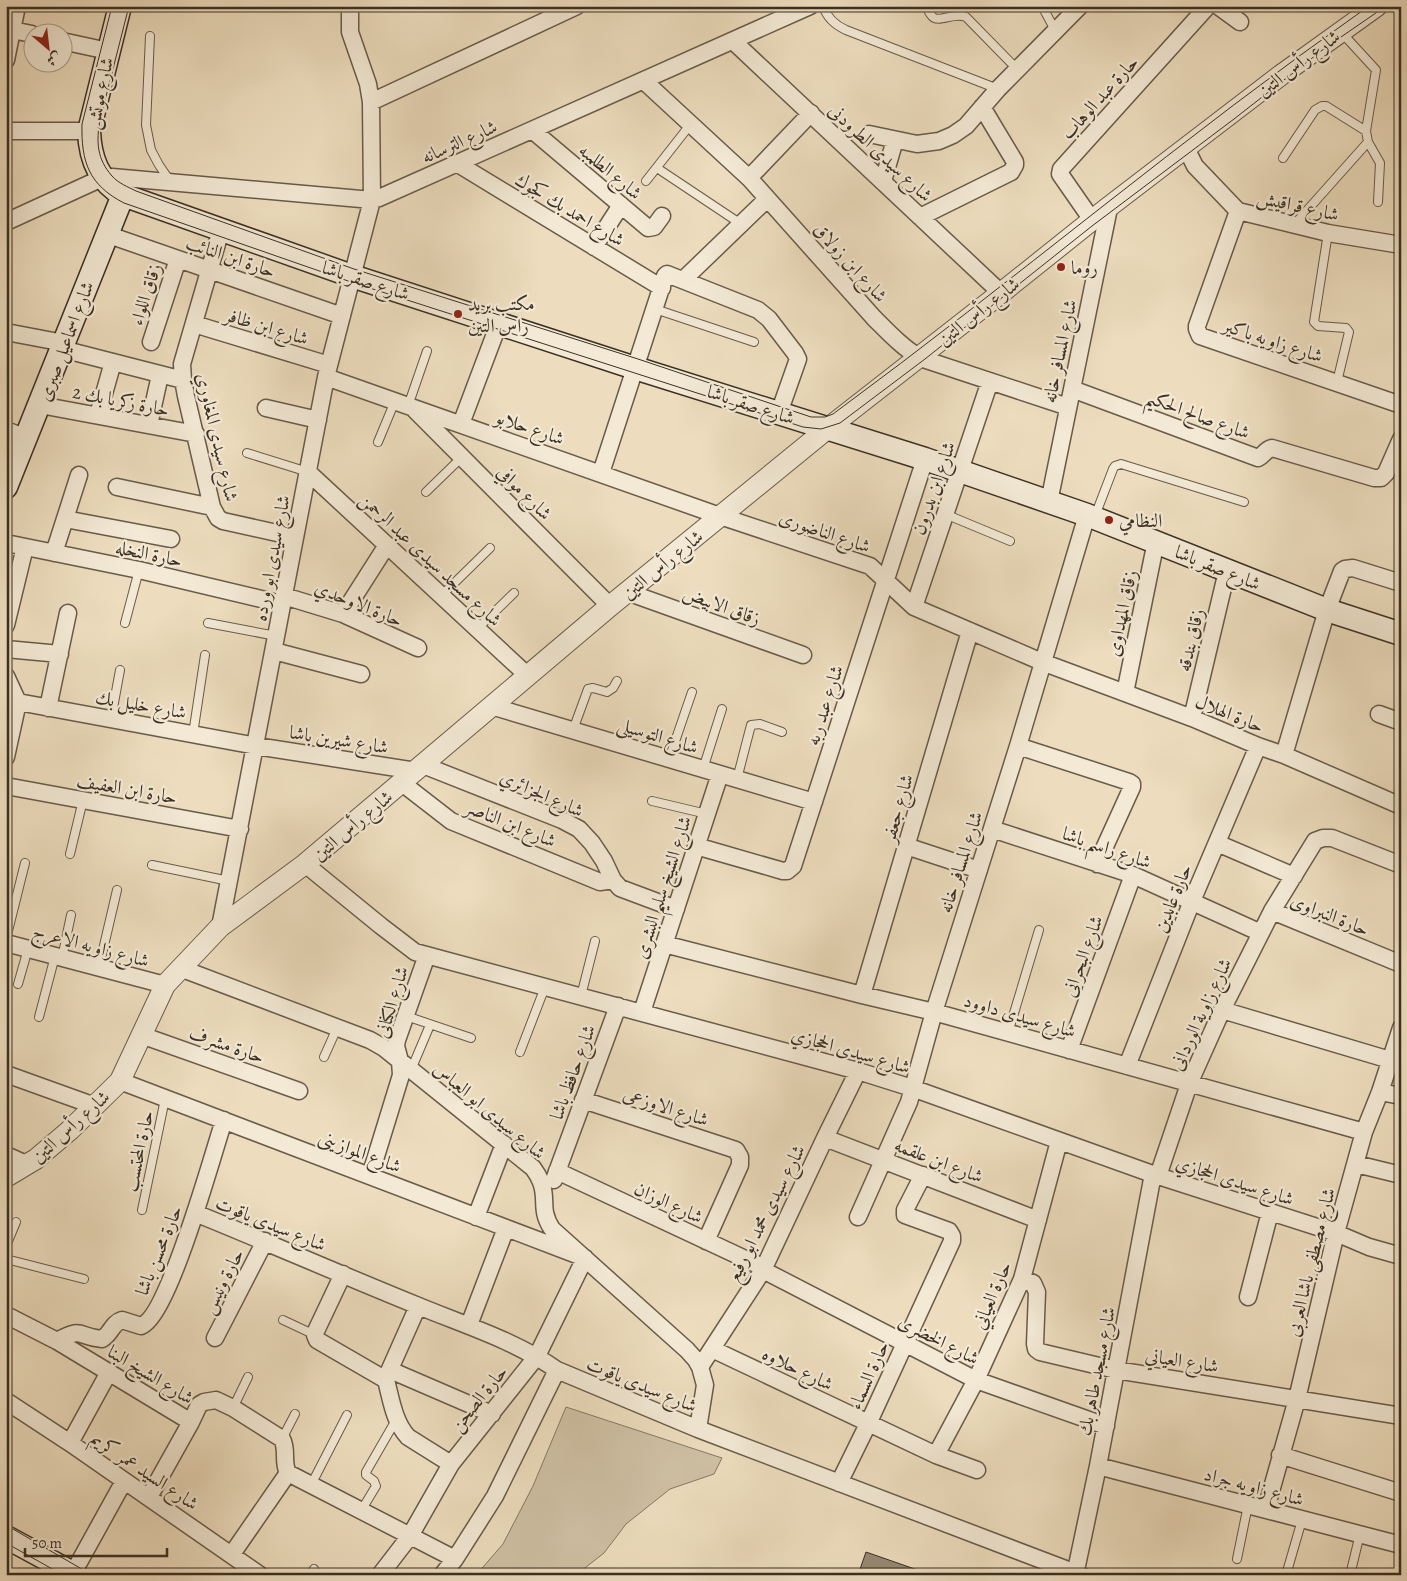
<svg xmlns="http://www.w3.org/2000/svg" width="1407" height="1581" viewBox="0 0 1407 1581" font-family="Alegreya,Amiri,serif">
<rect width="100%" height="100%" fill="#edddbe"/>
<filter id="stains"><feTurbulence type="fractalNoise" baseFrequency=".004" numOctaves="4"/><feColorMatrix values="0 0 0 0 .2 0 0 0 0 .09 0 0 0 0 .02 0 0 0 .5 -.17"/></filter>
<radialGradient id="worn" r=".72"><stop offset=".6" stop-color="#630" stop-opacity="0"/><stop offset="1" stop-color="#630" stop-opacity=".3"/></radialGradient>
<!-- green -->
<path fill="#cfc0a4" stroke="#857864" d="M 566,1407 L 722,1458 L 714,1474 L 670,1489 L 626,1524 L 604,1553 L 576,1575 L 476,1575 L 503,1544 L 533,1486 Z"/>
<!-- building -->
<path fill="#988a74" stroke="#3b3024" d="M 866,1552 L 932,1575 L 858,1575 Z"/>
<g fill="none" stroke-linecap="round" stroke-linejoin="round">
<!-- service casing -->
<g stroke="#685b4a" stroke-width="10">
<path id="service" d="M 823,6 C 827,18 835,25 846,30 L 998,89
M 926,6 C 928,10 930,15 933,17 C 939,23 954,12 966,17 L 1017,69
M 1042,6 L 1055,30
M 1342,33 L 1376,70 L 1366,131 L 1368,142 L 1380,163 L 1378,202
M 150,36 L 146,125 L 151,150 L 159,165 L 170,181
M 1283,158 L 1315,110 L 1322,106 L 1326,106 L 1366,131
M 657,168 L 741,224
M 646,181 L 690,125
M 1294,225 L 1368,142
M 1328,233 L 1314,322 L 1318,326 L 1346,328 L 1349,332 L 1337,382
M 655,309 L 754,342
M 408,406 L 427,351
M 378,442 L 395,401
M 247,453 L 308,472
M 426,492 L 462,457
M 945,514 L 1010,541
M 1095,516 L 1113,469 L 1115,466 L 1121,464 L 1244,502
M 441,596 L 490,548
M 125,623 L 139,570
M 208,623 L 276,636
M 477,629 L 514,593
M 111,719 L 120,670
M 573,730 L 588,689 L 593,688 L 607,692 L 613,688 L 617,681
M 193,734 L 205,655
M 669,759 L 692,692
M 703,769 L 722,709
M 737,779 L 751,725 L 760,724 L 782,732
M 652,801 L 707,814
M 70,854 L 83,800
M 152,865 L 229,881
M 6,939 L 25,863
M 62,958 L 71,915
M 99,967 L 117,890
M 18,984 L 28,949
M 581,996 L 595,941
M 406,1016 L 471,1038
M 39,1017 L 55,956
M 1008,1033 L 1039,930
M 520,1052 L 545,987
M 324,1057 L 337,1028
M 411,1070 L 430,1025
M 142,1210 L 165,1099
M 6,1246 L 16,1222
M 6,1259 L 84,1279
M 283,1320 L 315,1335
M 233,1408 L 248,1377
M 282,1439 L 295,1414
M 311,1485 L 347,1415
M 361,1511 L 376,1486 L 374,1481 L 366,1475 L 366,1472 L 396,1420
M 1237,1559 L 1248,1505
M 310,1575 L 314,1569
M 1286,1575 L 1302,1520
M 1350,1575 L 1360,1534"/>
</g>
<!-- minor casing -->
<g stroke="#685b4a" stroke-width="19">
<path id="minor" d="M 1218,6 L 1240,22
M 12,30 L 32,34
M 62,41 L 108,51
M 733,41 L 1001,293
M 6,60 L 17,6
M 644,81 L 749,178 L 874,318 C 888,332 902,347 920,358 L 1068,407
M 371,102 L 577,6
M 532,130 L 648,228 L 654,227 L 662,216
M 6,131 L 89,131
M 869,134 L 917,144 L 939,141 L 953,135 L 966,126 L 998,89 L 1080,6
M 1186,148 L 1195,166 L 1238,211 L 1328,233 L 1401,245
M 458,164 L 662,288
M 749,178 L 811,113
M 883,181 L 895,140
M 1238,211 L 1197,326 L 1197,329 L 1200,336 L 1401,405
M 920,217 L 1011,172 L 1015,165 L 1015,162 L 982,107
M 1092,220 L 1060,174 L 1061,169 L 1208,6
M 6,222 L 102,178 L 112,177 L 372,200 L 379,198 L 810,6
M 221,230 L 182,364 L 183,380 L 186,396 L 212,507 L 218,518 L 223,521 L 295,537
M 106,234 L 342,316
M 594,247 L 621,205
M 683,280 L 767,199
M 194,324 L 329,365
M 6,332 L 64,343
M 151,342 L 178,259
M 62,349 L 183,380
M 326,377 L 720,516 L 870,566 L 914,607 L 1042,662 L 1192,718 L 1258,746 L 1284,755 L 1401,806
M 1072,389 L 1258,458 C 1264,455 1265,450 1272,448 L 1374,478 L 1381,478 L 1386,473 L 1401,439
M 40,405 L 196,434
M 266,408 L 318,420
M 415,410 L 610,606
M 98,415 L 113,362
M 461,424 L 499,323
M 149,425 L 160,375
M 6,430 L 26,438
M 308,472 L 527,675
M 601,473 L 665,276 L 667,274 L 758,310 L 769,319 L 795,353 L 798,359 L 779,413
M 117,487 L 212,507
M 1049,502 L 1108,213 L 1106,209
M 65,519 L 171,539
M 6,543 L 139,570 L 282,604
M 54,553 L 79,475
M 627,592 L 803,655
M 284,596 L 343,614 L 418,648
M 914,607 L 990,381
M 343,614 L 387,545
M 6,625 L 25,547
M 6,649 L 60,654
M 274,651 L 361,674
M 6,676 L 18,702 L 6,757
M 1125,693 L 1156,541
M 18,702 L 256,746 L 416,771
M 491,706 L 814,802
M 48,708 L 68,613
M 1379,714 L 1401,722
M 1192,718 L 1227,571
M 1018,746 L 1129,782 L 1132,784 L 1132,787 L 1097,864
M 1284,755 L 1327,610 L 1342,571 L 1345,569 L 1353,568 L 1401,583
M 423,765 L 562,820 L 579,829 L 592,843 L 604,861 L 613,880 L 620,888 L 676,909
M 402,783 L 451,821 L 600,882 L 613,880
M 6,786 L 240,829
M 992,829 L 1133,875 L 1261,933
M 1217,843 L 1294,876
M 696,846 L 783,871 L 787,871 L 793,866 L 925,459
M 906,846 L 979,870
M 305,864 L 381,926 L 415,952 L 858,1071 L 912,1088 L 1158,1176 L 1336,1233 L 1369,1247 L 1401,1256
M 1272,911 L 1401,964
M 220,927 L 326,377 L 372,200 L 371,102 L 368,84 L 350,32 L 350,6
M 6,943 L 165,985
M 664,944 L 862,995 L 934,1012 L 1364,1132
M 180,968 L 370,1040 L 384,1048 L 533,1168 C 536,1172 539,1177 541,1182 C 548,1200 539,1209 552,1229 L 687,1350 L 696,1360 L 700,1367 L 705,1385 L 698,1429
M 862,995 L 970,631
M 1222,1010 L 1390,1060
M 642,1012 L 720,774
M 141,1035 L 299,1091
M 1069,1050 L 1133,875
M 1127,1066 L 1192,901 L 1258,746
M 6,1074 L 95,1106
M 120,1081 L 585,1258 L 537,1356 L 451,1464 L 410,1536 L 380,1575
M 1380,1092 L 1401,1096
M 583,1100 L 736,1150 L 740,1157 L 740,1165 L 706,1241
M 825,1138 L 1038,1220
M 6,1155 L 26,1164
M 1356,1164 L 1401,1175
M 557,1171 L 756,1264 L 763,1270 L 976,1380 L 1106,1426
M 370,1176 L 401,1075 L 400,1061 L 396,1046 L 397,1040 L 427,955
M 1158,1176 L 1189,1084 L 1222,1010 L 1272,911 L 1315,841 L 1323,838 L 1332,838 L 1401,865
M 554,1180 L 618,1006
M 195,1213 C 269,1243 342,1275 416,1305 C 464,1325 514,1340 557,1370 L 698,1429 L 1081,1575
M 476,1217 L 504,1144
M 858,1217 L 909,1102 L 934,1012 L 1018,746 L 1087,515
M 343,1274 L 316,1331 L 315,1335 L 317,1340 L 386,1380 C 391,1399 394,1422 408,1437 L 451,1464
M 1022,1279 L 1033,1283 L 1037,1292 L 1035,1344 L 1036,1349 L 1040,1352 L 1116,1370 L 1401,1416
M 1248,1297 L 1270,1212
M 6,1315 L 57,1341 L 191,1422 L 199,1405 L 204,1402 L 216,1400 L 233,1408 L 282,1439 C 288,1450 282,1462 288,1473 L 455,1559
M 469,1325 L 506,1228
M 215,1338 L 265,1241
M 57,1341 C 84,1326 77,1337 102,1339 C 111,1334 112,1323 122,1320 L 141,1326 C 169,1316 213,1153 224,1120
M 712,1349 L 936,1455 L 977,1470
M 700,1367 L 763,1270 L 825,1138 L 858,1071
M 390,1370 L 492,1414
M 386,1378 L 418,1306
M 6,1401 L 70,1443 L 260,1575
M 70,1443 L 109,1372
M 936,1455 L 976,1380 L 1022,1279 L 1059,1141
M 1280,1455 L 1401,1493
M 1098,1466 L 1401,1545
M 839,1483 L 868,1424 L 952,1241 L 952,1236 L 949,1231 L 905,1215 L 905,1210 L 923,1175
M 149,1497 L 191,1422
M 1266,1509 L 1297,1399 L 1336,1233 L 1364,1132 L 1380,1092 L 1401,1028
M 232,1554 L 288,1473
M 72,1575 L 124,1481
M 442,1575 L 455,1559 L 495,1496 L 557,1370
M 1075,1575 L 1098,1466 L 1153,1174"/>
</g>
<!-- tertiary casing -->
<g stroke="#685b4a" stroke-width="22">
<path id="tertiary" d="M 6,1177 L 36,1159 L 70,1130 L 120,1081 L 165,985 L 220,927 L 305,864 L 610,606 L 827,429 L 1001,293 L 1106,209 L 1281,75 L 1377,6"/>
</g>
<!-- secondary casing -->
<g stroke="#3b3024" stroke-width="25">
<path id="secondary" d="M 120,6 L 89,131 C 90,158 98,181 123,195 L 352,276 L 635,368 L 925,459 L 1087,515 L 1327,610 L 1401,634
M 6,487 L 123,195
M 6,1537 L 76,1575"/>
</g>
<!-- service -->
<use href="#service" stroke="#f3e9d5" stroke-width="8"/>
<!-- minor -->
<use href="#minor" stroke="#f3e9d5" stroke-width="16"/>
<!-- tertiary -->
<use href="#tertiary" stroke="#f3e9d5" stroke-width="20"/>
<!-- secondary -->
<use href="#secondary" stroke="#f3e9d5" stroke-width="22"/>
<!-- tram -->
<path stroke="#3b3024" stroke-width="1" d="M 112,6 L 82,124 C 81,162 89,185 124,203 L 351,282 L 803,427 L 821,429 L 840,423 L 925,359 L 1092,226 L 1234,119 L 1325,48 L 1386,6
M 129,6 L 100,120 C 96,142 97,159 112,176 C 118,183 128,187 136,191 L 354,269 L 638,359 L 811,417 L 825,417 L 833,414 C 1014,281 1185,135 1369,6
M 6,1525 L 92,1575
M 6,1543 L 63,1575"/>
</g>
<!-- markers -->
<g fill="#8f2418" stroke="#f3e9d5" stroke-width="2">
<circle cx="1061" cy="267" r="5"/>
<circle cx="458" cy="314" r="5"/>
<circle cx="1109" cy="520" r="5"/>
</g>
<g text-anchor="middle" stroke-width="4.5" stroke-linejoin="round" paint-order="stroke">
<!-- street labels -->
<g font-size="19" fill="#3b3024" stroke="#f3e9d5">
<text transform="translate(1298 63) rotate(-37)" y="7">شارع رأس التين</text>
<text transform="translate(99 93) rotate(-78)" y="7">شارع موتش</text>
<text transform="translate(1099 97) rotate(-48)" y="7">حارة عبد الوهاب</text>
<text transform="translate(459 141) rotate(-24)" y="7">شارع الترسانه</text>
<text transform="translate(881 152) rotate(43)" y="7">شارع سيدى الطرودنى</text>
<text transform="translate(611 171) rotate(40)" y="7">شارع الطلمبه</text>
<text transform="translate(1298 205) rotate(13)" y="7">شارع قراقيش</text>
<text transform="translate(570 209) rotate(31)" y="7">شارع احمد بك كجوك</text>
<text transform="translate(231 256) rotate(19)" y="7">حارة ابن النائب</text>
<text transform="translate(851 262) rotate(48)" y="7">شارع ابن زولاق</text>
<text transform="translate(366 280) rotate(18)" y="7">شارع صقر باشا</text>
<text transform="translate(145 294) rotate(-72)" y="7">زقاق اللواء</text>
<text transform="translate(978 311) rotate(-38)" y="7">شارع رأس التين</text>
<text transform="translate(267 326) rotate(17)" y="7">شارع ابن ظافر</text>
<text transform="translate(1273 340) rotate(18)" y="7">شارع زاويه باكير</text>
<text transform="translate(65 341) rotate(-69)" y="7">شارع اسماعيل صبرى</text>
<text transform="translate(1059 351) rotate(-78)" y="7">شارع المسافر خانه</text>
<text transform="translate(121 400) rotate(11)" y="7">حارة زكريا بك 2</text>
<text transform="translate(751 404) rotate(18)" y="7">شارع صقر باشا</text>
<text transform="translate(1198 414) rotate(20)" y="7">شارع صالح الحكيم</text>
<text transform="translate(530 427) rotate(19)" y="7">شارع حلابو</text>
<text transform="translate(218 437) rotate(77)" y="7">شارع سيدى المغاوري</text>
<text transform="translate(933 488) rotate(-71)" y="7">شارع ابن بدرون</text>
<text transform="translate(525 492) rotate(45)" y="7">شارع موافي</text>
<text transform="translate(825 531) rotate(19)" y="7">شارع الناضورى</text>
<text transform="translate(149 553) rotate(12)" y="7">حارة النخله</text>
<text transform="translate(271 558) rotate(-79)" y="7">شارع سيدى ابو ورده</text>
<text transform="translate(431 559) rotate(43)" y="7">شارع مسجد سيدى عبد الرحمن</text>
<text transform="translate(662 564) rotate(-39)" y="7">شارع رأس التين</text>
<text transform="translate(1218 567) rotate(22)" y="7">شارع صقر باشا</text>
<text transform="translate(359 603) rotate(22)" y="7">حارة الاوحدي</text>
<text transform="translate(722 605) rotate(20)" y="7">زقاق الابيض</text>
<text transform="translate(1121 613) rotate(-78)" y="7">زقاق المهداوى</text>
<text transform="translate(1190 640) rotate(-77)" y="7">زقاق بندقه</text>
<text transform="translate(141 704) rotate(10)" y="7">شارع خليل بك</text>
<text transform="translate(824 705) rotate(-72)" y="7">شارع عبد ربه</text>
<text transform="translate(1230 713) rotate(22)" y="7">حارة الهلال</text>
<text transform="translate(658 735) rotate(17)" y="7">شارع التوسيلى</text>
<text transform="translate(339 739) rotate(9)" y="7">شارع شيرين باشا</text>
<text transform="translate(127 788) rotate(10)" y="7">حارة ابن العفيف</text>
<text transform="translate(542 793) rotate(24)" y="7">شارع الجزائري</text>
<text transform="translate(897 808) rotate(-74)" y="7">شارع جعفر</text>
<text transform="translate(511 823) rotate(22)" y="7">شارع ابن الناصر</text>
<text transform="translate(352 825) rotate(-40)" y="7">شارع رأس التين</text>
<text transform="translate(1107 847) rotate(19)" y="7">شارع راسم باشا</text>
<text transform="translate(960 862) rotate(-72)" y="7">شارع المسافر خانه</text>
<text transform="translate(662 887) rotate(-72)" y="7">شارع الشيخ سليم البشرى</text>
<text transform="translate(1172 898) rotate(-68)" y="7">حارة عابدين</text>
<text transform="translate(1330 914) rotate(22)" y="7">حارة النبراوى</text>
<text transform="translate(91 945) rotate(15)" y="7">شارع زاويه الاعرج</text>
<text transform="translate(1082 956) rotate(-70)" y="7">شارع البحرانى</text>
<text transform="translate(391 1002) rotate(-73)" y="7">شارع الكنانى</text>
<text transform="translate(1200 1014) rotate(-65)" y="7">شارع زاوية الوردانى</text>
<text transform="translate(1020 1015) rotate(16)" y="7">شارع سيدى داوود</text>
<text transform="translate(227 1044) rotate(19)" y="7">حارة مشرف</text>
<text transform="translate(851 1050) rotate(16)" y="7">شارع سيدى الحجازي</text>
<text transform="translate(572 1072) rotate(-70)" y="7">شارع حافظ باشا</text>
<text transform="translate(666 1106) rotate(18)" y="7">شارع الاوزعى</text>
<text transform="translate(490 1110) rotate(40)" y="7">شارع سيدى ابو العباس</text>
<text transform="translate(70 1126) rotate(-42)" y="7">شارع رأس التين</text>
<text transform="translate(138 1151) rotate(-78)" y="7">حارة المحتسب</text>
<text transform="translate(360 1151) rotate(21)" y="7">شارع الموازينى</text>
<text transform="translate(939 1160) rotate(21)" y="7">شارع ابن علقمه</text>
<text transform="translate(1235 1180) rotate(18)" y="7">شارع سيدى الحجازي</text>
<text transform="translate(669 1202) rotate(25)" y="7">شارع الوزان</text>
<text transform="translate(765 1213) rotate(-63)" y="7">شارع سيدى محمد ابو رفيع</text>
<text transform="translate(271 1223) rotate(22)" y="7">شارع سيدى ياقوت</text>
<text transform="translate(158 1250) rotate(-68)" y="7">حارة محسن باشا</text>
<text transform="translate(1310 1262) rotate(-76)" y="7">شارع مصطفى باشا العربى</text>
<text transform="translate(222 1281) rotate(-63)" y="7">حارة ونيس</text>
<text transform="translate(991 1295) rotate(-67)" y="7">حارة العياني</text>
<text transform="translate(939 1339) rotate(27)" y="7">شارع الخضرى</text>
<text transform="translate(1182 1360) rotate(9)" y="7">شارع العياني</text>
<text transform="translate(798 1368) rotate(26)" y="7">شارع حلاوه</text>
<text transform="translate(1096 1371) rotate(-79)" y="7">شارع مسجد طاهر بك</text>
<text transform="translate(151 1374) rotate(31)" y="7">شارع الشيخ البنا</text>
<text transform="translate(868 1375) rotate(-66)" y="7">حارة السماء</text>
<text transform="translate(642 1384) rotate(22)" y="7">شارع سيدى ياقوت</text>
<text transform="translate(478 1398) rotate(-51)" y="7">حارة الصحن</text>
<text transform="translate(145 1470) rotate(34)" y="7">شارع السيد عمر كريم</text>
<text transform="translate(1254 1486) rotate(15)" y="7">شارع زاويه جراد</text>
</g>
<!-- poi labels -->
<g font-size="19" fill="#3b3024" stroke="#f3e9d5" text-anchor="start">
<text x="1071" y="274">روما</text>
<text x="468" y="310">مكتب بريد<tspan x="468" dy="22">راس التين</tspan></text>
<text x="1119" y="527">النظامي</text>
</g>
</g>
<!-- margin -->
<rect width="1407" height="1581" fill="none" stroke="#edddbe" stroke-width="25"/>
<rect x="8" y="8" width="1392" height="1566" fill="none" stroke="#3b3024" stroke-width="2.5"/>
<rect x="12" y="12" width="1382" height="1556" fill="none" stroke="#3b3024"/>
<!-- north arrow -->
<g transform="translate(48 48) rotate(152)"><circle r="24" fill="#f3e9d5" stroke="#a99f8e"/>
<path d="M0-4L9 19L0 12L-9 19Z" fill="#8f2418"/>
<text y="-8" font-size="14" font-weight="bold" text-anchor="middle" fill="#3b3024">ش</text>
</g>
<!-- scale -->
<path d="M25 1548v8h142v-8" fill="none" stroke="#3b3024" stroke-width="2.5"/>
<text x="32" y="1548" font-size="15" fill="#3b3024" stroke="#f3e9d5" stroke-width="4" paint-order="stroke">50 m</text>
<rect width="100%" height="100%" filter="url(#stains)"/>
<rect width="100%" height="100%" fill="url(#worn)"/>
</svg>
